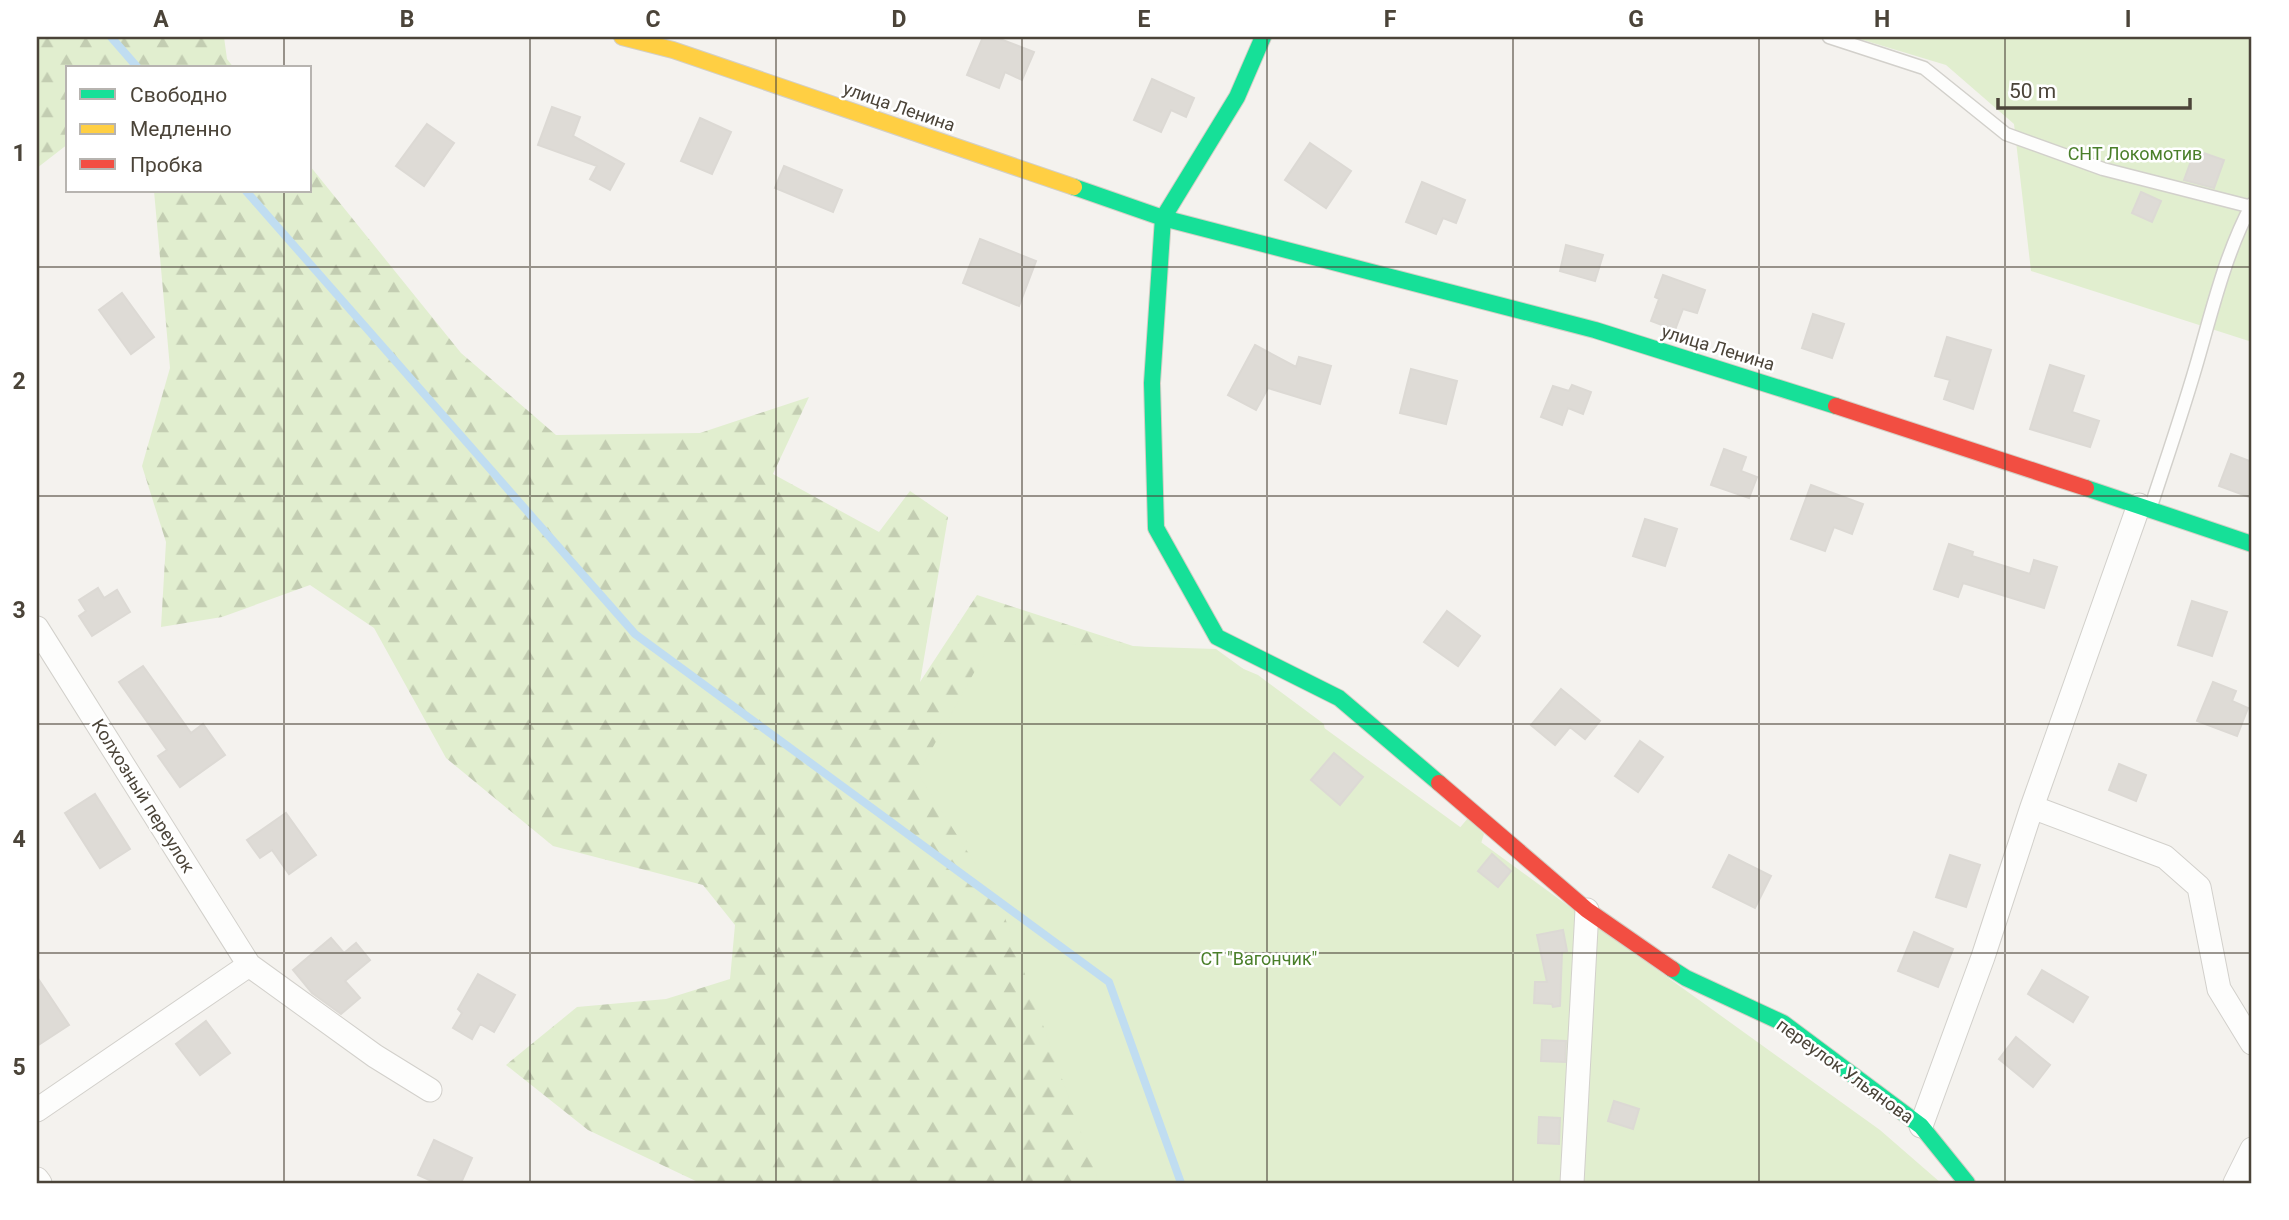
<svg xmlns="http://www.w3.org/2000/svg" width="2289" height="1220" viewBox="0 0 2289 1220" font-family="Roboto,sans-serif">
<defs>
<pattern id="forest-firs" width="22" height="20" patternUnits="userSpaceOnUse" patternTransform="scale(1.75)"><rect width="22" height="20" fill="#e1eecf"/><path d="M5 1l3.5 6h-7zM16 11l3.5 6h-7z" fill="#c3cdb2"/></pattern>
</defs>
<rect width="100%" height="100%" fill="#f4f2ee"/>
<!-- forest -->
<path fill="url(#forest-firs)" d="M 37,37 L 224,37 L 227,59 L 234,68 L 68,68 L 68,144 L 37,168 Z
M 310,166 L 461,353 L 556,435 L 700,433 L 809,397 L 773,474 L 879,532 L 910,491 L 948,517 L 920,682 L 977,595 L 1133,646 L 1203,652 L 1258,675 L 1324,724 L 1336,816 L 1367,939 L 1468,818 L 1484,834 L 1469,882 L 1414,1183 L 700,1183 L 588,1130 L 506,1065 L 577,1007 L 666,999 L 730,979 L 735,925 L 703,885 L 553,846 L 446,758 L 374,628 L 310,585 L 222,617 L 161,627 L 166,542 L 142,466 L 170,368 L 154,191 L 310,191 Z"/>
<!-- green -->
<path fill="#e1eecf" d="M 1853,37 L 2252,37 L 2252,342 L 2031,271 L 2014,124 L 1946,65 Z
M 991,642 L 1216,649 L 1578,913 L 1880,1130 L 1941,1183 L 1099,1183 L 999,901 L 918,774 Z"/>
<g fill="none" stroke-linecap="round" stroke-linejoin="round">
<!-- stream -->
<path stroke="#c0ddf1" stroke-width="8" d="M 111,37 L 138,68
M 246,191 L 635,634 L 1109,982 L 1181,1183"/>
</g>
<!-- building -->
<path fill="#dedbd6" stroke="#dcd9d4" stroke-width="2" d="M 983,37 L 995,37 L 1034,52 L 1022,80 L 1005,72 L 999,88 L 967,75 Z
M 1152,79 L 1194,98 L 1186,117 L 1171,110 L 1161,132 L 1134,120 Z
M 552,107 L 580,117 L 573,136 L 624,164 L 610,190 L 590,179 L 597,166 L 538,145 Z
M 700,118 L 731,132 L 712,174 L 681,161 Z
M 427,124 L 454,143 L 424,186 L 396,166 Z
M 1310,143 L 1351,171 L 1326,208 L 1285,180 Z
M 2195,150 L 2224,160 L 2214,188 L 2184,180 Z
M 784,166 L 842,190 L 833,212 L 775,188 Z
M 1422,182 L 1465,200 L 1456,223 L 1443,218 L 1436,234 L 1406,222 Z
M 2141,192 L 2161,201 L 2152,222 L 2132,213 Z
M 980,239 L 1036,261 L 1019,306 L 963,283 Z
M 1566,245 L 1603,255 L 1595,281 L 1560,271 Z
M 1663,275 L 1705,290 L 1697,313 L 1683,309 L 1675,330 L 1651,321 L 1659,299 L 1655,297 Z
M 122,293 L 154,337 L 131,354 L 99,310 Z
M 1813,314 L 1844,324 L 1832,358 L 1802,348 Z
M 1947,337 L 1991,350 L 1973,409 L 1944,399 L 1950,380 L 1935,376 Z
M 1255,345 L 1296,367 L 1299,357 L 1331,366 L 1320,404 L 1268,388 L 1256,410 L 1228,395 Z
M 2050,365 L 2084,376 L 2072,412 L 2099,421 L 2090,447 L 2030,429 Z
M 1411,369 L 1457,381 L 1446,424 L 1400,413 Z
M 1572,385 L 1591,392 L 1583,414 L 1568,408 L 1562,425 L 1541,417 L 1553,386 L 1569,391 Z
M 1724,449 L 1746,457 L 1741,471 L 1757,477 L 1749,498 L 1711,485 Z
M 2231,454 L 2252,462 L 2252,498 L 2219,486 Z
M 1811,485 L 1863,504 L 1852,534 L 1834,527 L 1825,551 L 1791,539 Z
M 1645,519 L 1677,529 L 1665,566 L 1633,556 Z
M 1949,544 L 1973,552 L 1972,556 L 2030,574 L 2034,560 L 2057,567 L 2044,608 L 1963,583 L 1958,597 L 1934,589 Z
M 98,588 L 104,598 L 117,590 L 130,612 L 92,636 L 79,616 L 86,611 L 79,600 Z
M 2192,601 L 2227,612 L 2212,656 L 2178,645 Z
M 1447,611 L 1480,636 L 1458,666 L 1424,642 Z
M 143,666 L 191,733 L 203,724 L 225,755 L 180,787 L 158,756 L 167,750 L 119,682 Z
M 2213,682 L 2236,691 L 2232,701 L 2248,708 L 2237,736 L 2197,721 Z
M 1561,689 L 1600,721 L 1585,739 L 1570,727 L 1555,745 L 1531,725 Z
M 1640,741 L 1663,757 L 1638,792 L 1615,776 Z
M 1334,753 L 1363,777 L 1340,805 L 1311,780 Z
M 2119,764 L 2146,775 L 2136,801 L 2109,790 Z
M 95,794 L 130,849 L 100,868 L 65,813 Z
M 286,813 L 316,855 L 289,874 L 272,850 L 260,858 L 247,840 Z
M 1492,854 L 1511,871 L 1498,887 L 1478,871 Z
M 1729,855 L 1771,876 L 1755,908 L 1713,887 Z
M 1950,855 L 1980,865 L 1966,907 L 1936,897 Z
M 1563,930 L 1567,951 L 1562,952 L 1560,1006 L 1553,1007 L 1552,1004 L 1534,1003 L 1535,982 L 1547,982 L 1537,935 Z
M 1914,932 L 1953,949 L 1938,987 L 1898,971 Z
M 331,938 L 344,953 L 356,943 L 370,960 L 345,981 L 360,998 L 341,1014 L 312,993 L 293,970 Z
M 2042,970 L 2088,997 L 2073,1022 L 2028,994 Z
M 478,974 L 515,995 L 494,1032 L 480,1024 L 472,1039 L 453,1028 L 462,1013 L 458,1009 Z
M 37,977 L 69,1025 L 37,1046 Z
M 206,1021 L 230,1053 L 200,1075 L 176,1044 Z
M 2016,1037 L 2050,1065 L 2033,1087 L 1999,1059 Z
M 1542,1040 L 1566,1041 L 1565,1062 L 1541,1061 Z
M 1614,1101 L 1639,1109 L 1633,1129 L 1608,1121 Z
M 1539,1117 L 1560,1118 L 1559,1144 L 1538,1143 Z
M 434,1140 L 472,1158 L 461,1183 L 436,1183 L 418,1175 Z"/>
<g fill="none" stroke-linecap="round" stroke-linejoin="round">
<!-- lane casing -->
<g stroke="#d2d0cb" stroke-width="15">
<path id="lane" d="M 1829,37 L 1924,68 L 2006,134 L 2103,169 L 2252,207
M 2150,509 C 2166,461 2182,414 2196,366 C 2212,311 2225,254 2252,204"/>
</g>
<!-- street casing -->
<g stroke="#d2d0cb" stroke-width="25">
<path id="street" d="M 37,628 L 249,965 L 375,1056 L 430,1090
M 2032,807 L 2165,857 L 2199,887 L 2219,989 L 2252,1043
M 37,1110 L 249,965
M 1921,1126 L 1983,957 L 2032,807 L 2139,505
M 37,1179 L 40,1183
M 1572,1183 L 1587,910
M 2235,1183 L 2252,1149"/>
</g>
<!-- fast casing -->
<g stroke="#d3cfc5" stroke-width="18">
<path id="fast" d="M 1263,37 L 1237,97 L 1163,218 L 1152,383 L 1156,528 L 1217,637 L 1339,698 L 1439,783
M 1074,187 L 1163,218 L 1595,330 L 1836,406
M 2086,488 L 2252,544
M 1672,969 L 1686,978 L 1783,1023 L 1921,1126 L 1967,1183"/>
</g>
<!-- slow casing -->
<g stroke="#d3cfc5" stroke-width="18">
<path id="slow" d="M 622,37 L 673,50 L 1074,187"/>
</g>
<!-- jam casing -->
<g stroke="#d3cfc5" stroke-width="18">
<path id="jam" d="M 1836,406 L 2086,488
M 1439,783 L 1587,910 L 1672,969"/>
</g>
<!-- lane -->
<use href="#lane" stroke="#fdfdfc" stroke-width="12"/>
<!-- street -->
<use href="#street" stroke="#fdfdfc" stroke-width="23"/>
<!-- fast -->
<use href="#fast" stroke="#16e098" stroke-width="16"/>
<!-- slow -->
<use href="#slow" stroke="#ffcf43" stroke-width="16"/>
<!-- jam -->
<use href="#jam" stroke="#f24e42" stroke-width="16"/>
</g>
<!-- grid -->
<path fill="none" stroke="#4b4439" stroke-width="2" stroke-opacity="0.55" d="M 284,37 L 284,68M 530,37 L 530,1183M 776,37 L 776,1183M 1022,37 L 1022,1183M 1267,37 L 1267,1183M 1513,37 L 1513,1183M 1759,37 L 1759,1183M 2005,37 L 2005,1183M 284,191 L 284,1183M 37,267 L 2252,267M 37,496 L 2252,496M 37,724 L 2252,724M 37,953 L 2252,953"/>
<g text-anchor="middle" stroke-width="5" stroke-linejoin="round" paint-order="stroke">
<!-- street labels -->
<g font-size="18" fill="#4b4439" stroke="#fff">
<text transform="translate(899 107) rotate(19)" y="6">улица Ленина</text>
<text transform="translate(1718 348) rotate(17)" y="6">улица Ленина</text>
<text transform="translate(143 796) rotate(58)" y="6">Колхозный переулок</text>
<text transform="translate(1845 1071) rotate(36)" y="6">переулок Ульянова</text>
</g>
<!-- park labels -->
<g font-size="18" fill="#4a7f2a" stroke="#fff">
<text x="2135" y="160">СНТ Локомотив</text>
<text x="1259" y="965">СТ "Вагончик"</text>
</g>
</g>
<!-- border -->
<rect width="2289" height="1220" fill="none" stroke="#ffffff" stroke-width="77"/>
<!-- legend -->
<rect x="66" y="66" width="245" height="126" fill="#ffffff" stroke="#b7b4b0" stroke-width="2"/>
<rect x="80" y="89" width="35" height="10" fill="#16e098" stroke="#b7b4b0" stroke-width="2"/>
<text x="130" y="102" font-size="21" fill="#4b4439">Свободно</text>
<rect x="80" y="124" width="35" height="10" fill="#ffcf43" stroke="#b7b4b0" stroke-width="2"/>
<text x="130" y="136" font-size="21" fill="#4b4439">Медленно</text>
<rect x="80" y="159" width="35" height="10" fill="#f24e42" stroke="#b7b4b0" stroke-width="2"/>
<text x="130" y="172" font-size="21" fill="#4b4439">Пробка</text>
<!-- scale -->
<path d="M1998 98v10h192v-10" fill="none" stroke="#4b4439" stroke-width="3.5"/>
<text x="2009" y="98" font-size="21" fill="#4b4439" stroke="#ffffff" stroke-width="5" paint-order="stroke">50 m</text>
<rect x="38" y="38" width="2212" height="1144" fill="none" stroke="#4b4439" stroke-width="2.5"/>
<g font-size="23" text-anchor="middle" font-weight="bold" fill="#4b4439">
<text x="161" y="27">A</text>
<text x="407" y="27">B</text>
<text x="653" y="27">C</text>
<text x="899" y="27">D</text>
<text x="1144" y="27">E</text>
<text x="1390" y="27">F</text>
<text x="1636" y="27">G</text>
<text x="1882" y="27">H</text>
<text x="2128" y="27">I</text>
<text x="19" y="161">1</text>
<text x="19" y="389">2</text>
<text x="19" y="618">3</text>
<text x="19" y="847">4</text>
<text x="19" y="1075">5</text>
</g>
</svg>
